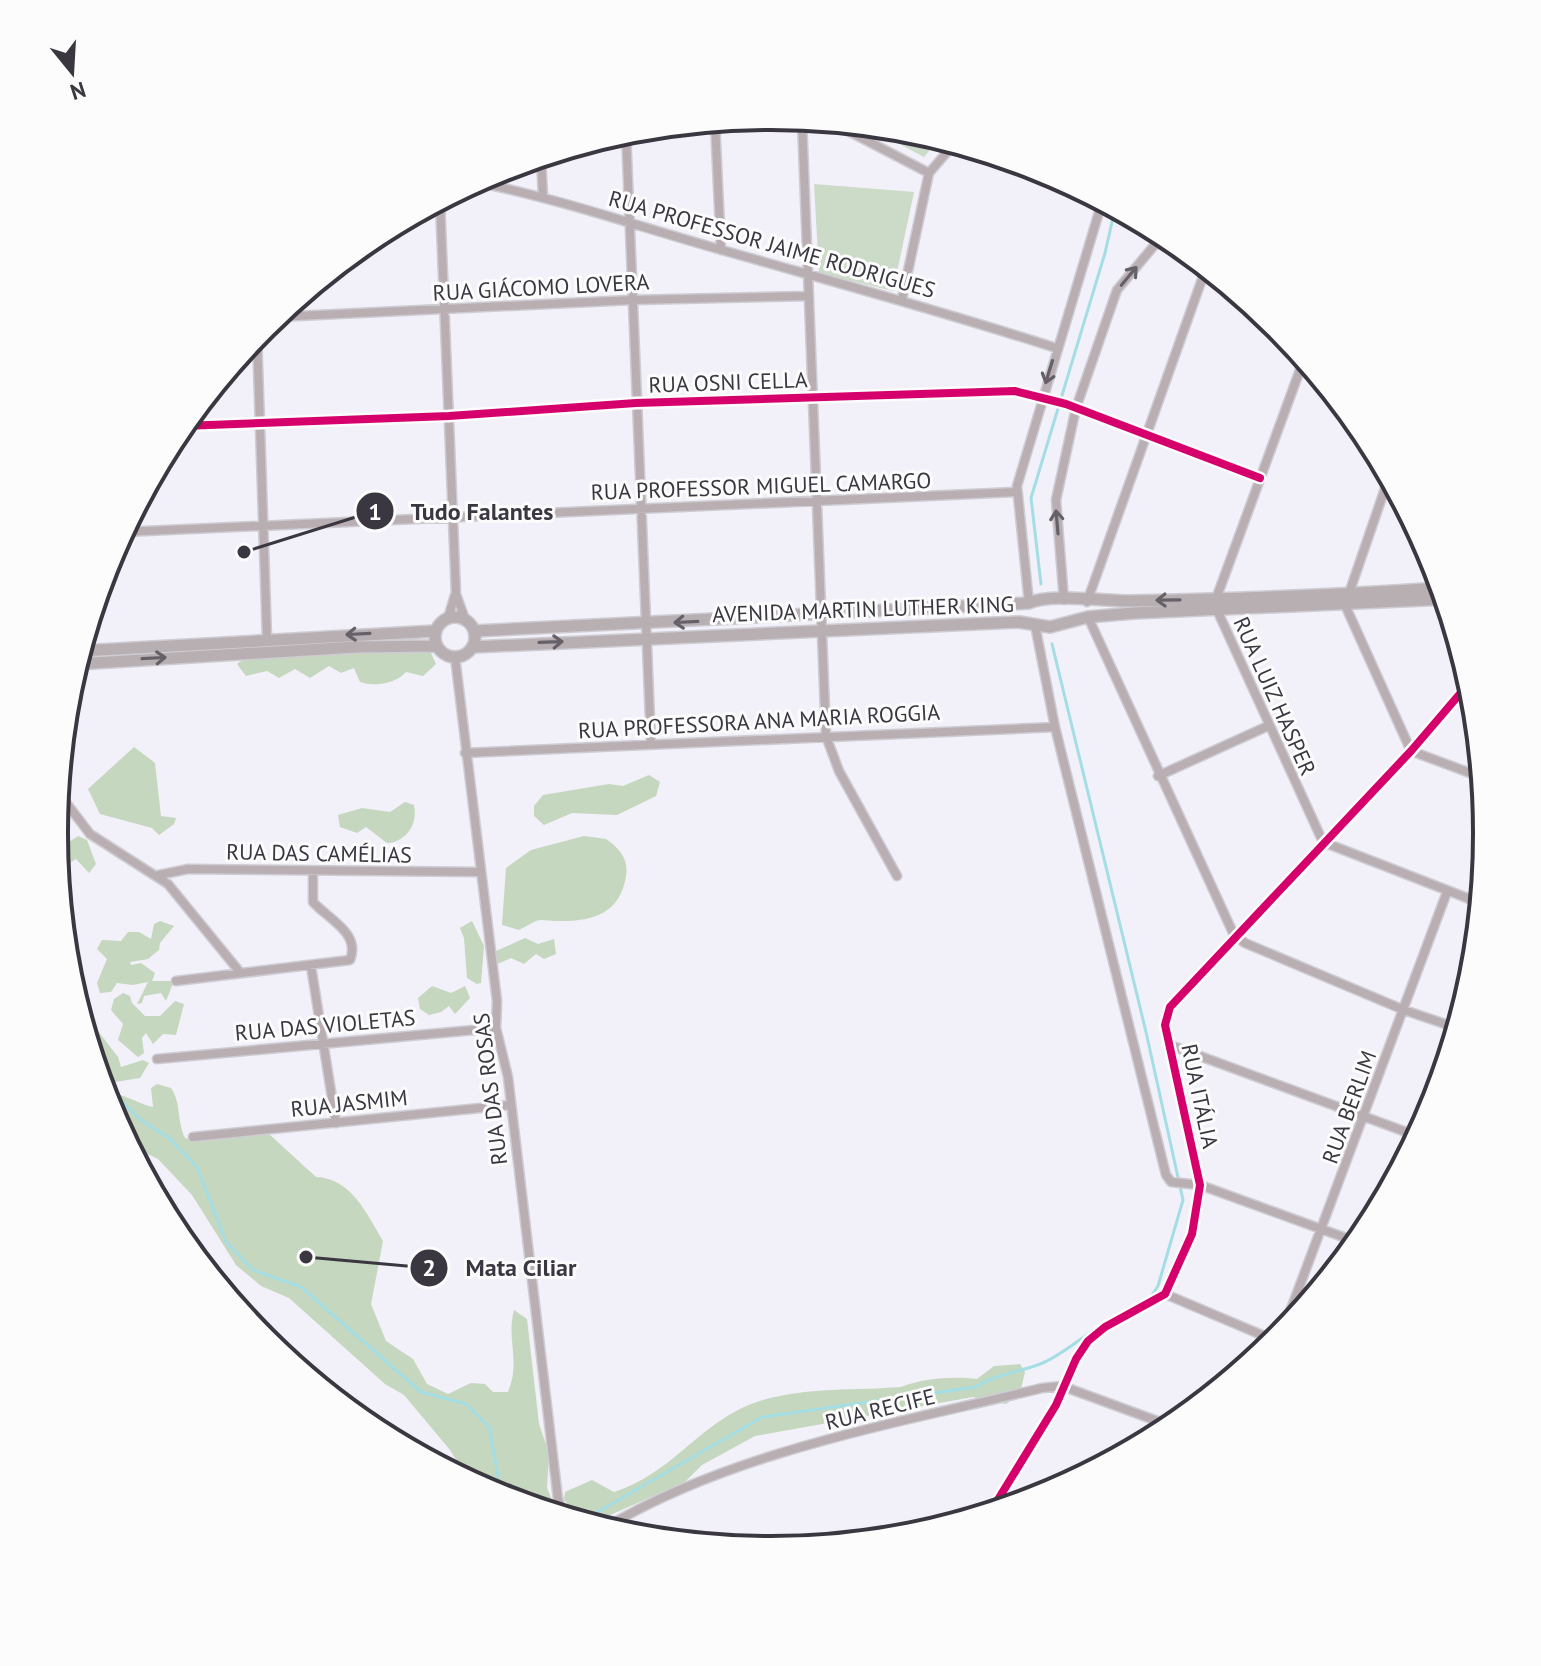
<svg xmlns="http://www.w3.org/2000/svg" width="1541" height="1666" viewBox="0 0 1541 1666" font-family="'PT Sans',sans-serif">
<rect width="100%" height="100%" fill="#f2f0f8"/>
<!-- green -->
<path fill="#ccdac8" d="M 866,126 L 911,130 L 939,139 L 924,157 Z
M 814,184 L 914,192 L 893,291 L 819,273 Z"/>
<!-- forest -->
<path fill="#c5d7be" d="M 394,650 L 430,651 L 436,664 L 423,676 L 406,672 C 395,684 375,687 360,682 L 354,668 L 341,673 L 329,666 L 310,678 L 295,669 L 279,678 L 267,671 L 246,676 L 237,664 C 253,649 364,655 394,650 Z
M 134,747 L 155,763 L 161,816 L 176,818 L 174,824 L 159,835 L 152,828 L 100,814 L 88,789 Z
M 649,775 L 660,782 L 656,796 L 617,815 L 572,813 L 544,825 L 534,816 L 534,806 L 543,795 L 609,784 L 623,786 Z
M 405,802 L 414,805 C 418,823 407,842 387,843 L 366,827 L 357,833 L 340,827 L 338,815 L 362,808 L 390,812 Z
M 78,836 L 87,840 L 96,864 L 89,873 L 76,859 L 61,868 L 71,885 L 60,898 L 56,840 L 69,842 Z
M 584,836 L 606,839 C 619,848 629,859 626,876 C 620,915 591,922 555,921 C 549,921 542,919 536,921 C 530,924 525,927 519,930 L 502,925 L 506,868 L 531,850 Z
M 160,921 L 174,926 L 160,943 L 159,950 L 148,959 L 130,962 L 131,965 L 141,963 L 155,973 L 152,981 L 174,981 L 166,1001 L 161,993 L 144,996 L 142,1003 L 137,1004 L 148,982 L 133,985 L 117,983 L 111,992 L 100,993 L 97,983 L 107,959 L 97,949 L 102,940 L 121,941 L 128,932 L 139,932 L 151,939 L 154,924 Z
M 472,921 L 484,946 L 481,983 L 477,984 L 467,978 L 464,938 L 460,928 Z
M 525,938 L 538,944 L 554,939 L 556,954 L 544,959 L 536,954 L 524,964 L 511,958 L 495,965 L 494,952 Z
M 432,986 L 451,993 L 465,986 L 470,998 L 455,1014 L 449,1006 L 441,1012 L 429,1015 L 420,1009 L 418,998 Z
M 123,993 L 130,996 L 132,1003 L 145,1016 L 160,1016 L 175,1001 L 184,1004 L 176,1035 L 163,1034 L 153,1044 L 146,1033 L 142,1038 L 144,1053 L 138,1057 L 118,1040 L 123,1024 L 111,1010 L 114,999 Z
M 78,1005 L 118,1057 L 121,1067 L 143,1060 L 149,1063 L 140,1078 L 115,1082 L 117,1094 C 129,1097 145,1106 153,1107 L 151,1088 L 157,1084 L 171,1088 C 181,1102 177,1122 185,1138 L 195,1141 L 269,1134 L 316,1177 C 351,1178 367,1214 383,1241 L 371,1304 L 386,1341 L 413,1359 L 427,1384 L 448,1394 L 471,1383 L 485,1384 L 493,1392 L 508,1392 C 521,1360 506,1340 514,1310 L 527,1319 L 539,1424 L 549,1453 L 547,1488 L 558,1514 L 496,1495 L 469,1480 L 450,1450 L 404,1395 L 385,1384 L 289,1298 L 261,1286 L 236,1265 L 192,1195 L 158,1159 L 129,1145 L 108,1107 Z
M 1020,1364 L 1025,1372 L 1020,1393 L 1006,1404 L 973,1397 L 755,1436 L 702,1465 L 685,1482 L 601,1519 L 586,1522 L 574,1514 L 564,1499 L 565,1492 L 592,1480 L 614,1492 C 671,1473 694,1431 742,1408 C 788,1386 852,1391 901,1387 C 923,1378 953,1376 977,1379 L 994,1366 Z"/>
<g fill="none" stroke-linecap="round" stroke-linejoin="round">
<!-- stream -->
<path stroke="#a4dee4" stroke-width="3" d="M 1041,584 L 1031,498 L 1105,253 L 1115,209
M 1052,644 L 1146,1032 L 1183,1200 L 1158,1286 L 1150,1298
M 101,1081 L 141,1120 L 169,1138 L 197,1167 L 226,1242 L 253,1270 L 301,1287 L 421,1392 L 466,1404 L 489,1427 L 502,1497
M 582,1521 L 762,1417 L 976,1387 C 995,1374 1017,1373 1040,1364 C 1061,1356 1078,1339 1098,1328"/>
<!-- minor casing -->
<g stroke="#ceccd3" stroke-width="11">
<path id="minor" d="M 802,120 L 826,736 L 839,771 L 897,876
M 715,122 L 721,250
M 831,122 L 929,173
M 626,132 L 651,744
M 541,158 L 543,196
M 476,182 C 560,199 640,227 722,250 C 834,282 945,312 1056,348
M 440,201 L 456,594 L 465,619
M 902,299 L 929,173 L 954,144
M 276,317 L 632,300 L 809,296
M 257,335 L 267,639
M 1304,359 L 1216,599 L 1217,610 L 1323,842 L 1480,903
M 182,426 L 449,416 L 636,403 L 1015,391 L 1066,404 L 1260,478
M 1389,477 L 1345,605 L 1411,751 L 1481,777
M 123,532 L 1016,492
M 1064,600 L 1056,500 L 1076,408 L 1117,290 L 1163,235
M 1087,602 L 1206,268
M 1029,603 L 1017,486 L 1102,202
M 1088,617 L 1234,935 L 1245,943 L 1404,1010 L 1457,1028
M 448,618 L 455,595
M 1035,625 L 1055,727 L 1166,1175 L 1171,1182 L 1200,1185 L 1357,1242
M 455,657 L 497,1001 L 496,1028 L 508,1077 L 558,1499 L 563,1515
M 465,753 L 1055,727
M 1158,776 L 1268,726
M 58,792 L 90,834 L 168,884 L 239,971
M 159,875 L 188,869 L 480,872
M 311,966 L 336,1123
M 176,981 L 350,960 C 361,933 328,919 313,902 L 313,871
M 1170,1045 L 1417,1136
M 157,1059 L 496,1028
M 193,1137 L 510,1105
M 1165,1294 L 1276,1341
M 1282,1333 L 1447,892
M 1000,1496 L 1019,1503
M 991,1511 L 1056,1405 L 1076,1359 L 1088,1341 L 1105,1327 L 1165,1294 L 1192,1234 L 1200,1185 L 1165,1025 L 1170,1007 L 1411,751 L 1470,682
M 605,1528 C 732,1451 899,1423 1042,1388 L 1062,1386 L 1171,1426"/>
</g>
<!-- secondary casing -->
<g stroke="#ceccd3" stroke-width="14">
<path id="secondary" d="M435 637a20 20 0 1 1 40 0a20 20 0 1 1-40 0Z
M 475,631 L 1029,603 C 1050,593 1104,601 1131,601 C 1235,599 1338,595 1441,588
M 473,647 L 1019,622 L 1050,627 L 1088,617 L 1134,613 L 1445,599
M 81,651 L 436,631
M 77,664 L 356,647 L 437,646"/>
</g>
<!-- trunk casing -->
<g stroke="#ceccd3" stroke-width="15">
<path id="trunk" d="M 1268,319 L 1280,330"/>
</g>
<!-- minor -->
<use href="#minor" stroke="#b9afb3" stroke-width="8"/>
<!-- secondary -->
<use href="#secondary" stroke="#b8afb2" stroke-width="11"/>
<!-- trunk -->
<use href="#trunk" stroke="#b8afb4" stroke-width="12"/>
<!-- cycleway casing -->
<g stroke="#fcfcfc" stroke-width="13">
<path id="cycleway" d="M 182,426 L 449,416 L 636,403 L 1015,391 L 1066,404 L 1260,478
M 991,1511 L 1056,1405 L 1076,1359 L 1088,1341 L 1105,1327 L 1165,1294 L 1192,1234 L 1200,1185 L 1165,1025 L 1170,1007 L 1411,751 L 1470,682"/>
</g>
<!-- cycleway -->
<use href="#cycleway" stroke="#d6006c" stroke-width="8"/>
</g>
<!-- one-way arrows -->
<defs><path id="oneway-shaft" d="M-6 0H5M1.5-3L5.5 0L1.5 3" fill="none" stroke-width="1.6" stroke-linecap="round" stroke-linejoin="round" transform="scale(2)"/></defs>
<g stroke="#666169">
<use href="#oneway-shaft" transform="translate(1129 276) rotate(-50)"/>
<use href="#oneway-shaft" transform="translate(1049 372) rotate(107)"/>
<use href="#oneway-shaft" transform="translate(1057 522) rotate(-95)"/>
<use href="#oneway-shaft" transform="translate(1168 600) rotate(179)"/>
<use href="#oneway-shaft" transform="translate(686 622) rotate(177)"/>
<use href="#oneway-shaft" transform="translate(358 634) rotate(177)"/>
<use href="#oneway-shaft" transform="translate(551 642) rotate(-2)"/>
<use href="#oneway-shaft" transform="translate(154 658) rotate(-3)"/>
</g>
<g text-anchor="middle" stroke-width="6" stroke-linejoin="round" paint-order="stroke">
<!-- street labels -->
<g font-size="22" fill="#3a3741" stroke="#fcfcfc">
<text transform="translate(772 244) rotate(16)" y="8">RUA PROFESSOR JAIME RODRIGUES</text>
<text transform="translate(541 287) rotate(-3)" y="8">RUA GIÁCOMO LOVERA</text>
<text transform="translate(728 382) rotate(-2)" y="8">RUA OSNI CELLA</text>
<text transform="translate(761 486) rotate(-2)" y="8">RUA PROFESSOR MIGUEL CAMARGO</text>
<text transform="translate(863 609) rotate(-2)" y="8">AVENIDA MARTIN LUTHER KING</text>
<text transform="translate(1275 696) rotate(66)" y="8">RUA LUIZ HASPER</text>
<text transform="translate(759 721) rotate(-3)" y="8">RUA PROFESSORA ANA MARIA ROGGIA</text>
<text transform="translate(319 853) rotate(1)" y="8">RUA DAS CAMÉLIAS</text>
<text transform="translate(325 1025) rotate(-5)" y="8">RUA DAS VIOLETAS</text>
<text transform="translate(490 1089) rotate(-97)" y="8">RUA DAS ROSAS</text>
<text transform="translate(1200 1096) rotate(78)" y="8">RUA ITÁLIA</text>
<text transform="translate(349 1103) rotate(-6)" y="8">RUA JASMIM</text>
<text transform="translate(1349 1107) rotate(-70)" y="8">RUA BERLIM</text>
<text transform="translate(880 1409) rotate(-14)" y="8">RUA RECIFE</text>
</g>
</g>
<!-- crop -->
<path d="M0 0H1541V1666H0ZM770 130H771A702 702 0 0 1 1473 832V834A702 702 0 0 1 771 1536H770A702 702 0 0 1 68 834V832A702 702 0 0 1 770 130Z" fill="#fcfcfc" fill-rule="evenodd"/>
<path fill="none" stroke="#3a3741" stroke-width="4" d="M770 130H771A702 702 0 0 1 1473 832V834A702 702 0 0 1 771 1536H770A702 702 0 0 1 68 834V832A702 702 0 0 1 770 130Z"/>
<!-- callouts -->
<path fill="none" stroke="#3a3741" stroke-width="3" d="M244 552L375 511M306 1257L429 1268"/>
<g fill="#3a3741" stroke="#fcfcfc" stroke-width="3">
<circle cx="244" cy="552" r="8"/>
<circle cx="306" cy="1257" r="8"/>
<circle cx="375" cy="511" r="20"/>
<circle cx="429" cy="1268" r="20"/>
</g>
<g font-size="24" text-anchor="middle" font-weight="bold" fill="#fff">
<text x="375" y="520">1</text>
<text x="429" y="1276">2</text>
</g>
<g font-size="24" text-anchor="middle" font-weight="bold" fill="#3a3741" stroke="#fcfcfc" stroke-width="6" stroke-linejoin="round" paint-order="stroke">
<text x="482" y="520">Tudo Falantes</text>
<text x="521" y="1276">Mata Ciliar</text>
</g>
<!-- north arrow -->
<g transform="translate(72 72) rotate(162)" stroke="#fcfcfc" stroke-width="6" paint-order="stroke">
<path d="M0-6L14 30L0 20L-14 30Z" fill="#3a3741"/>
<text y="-12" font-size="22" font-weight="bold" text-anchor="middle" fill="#3a3741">N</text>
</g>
</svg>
